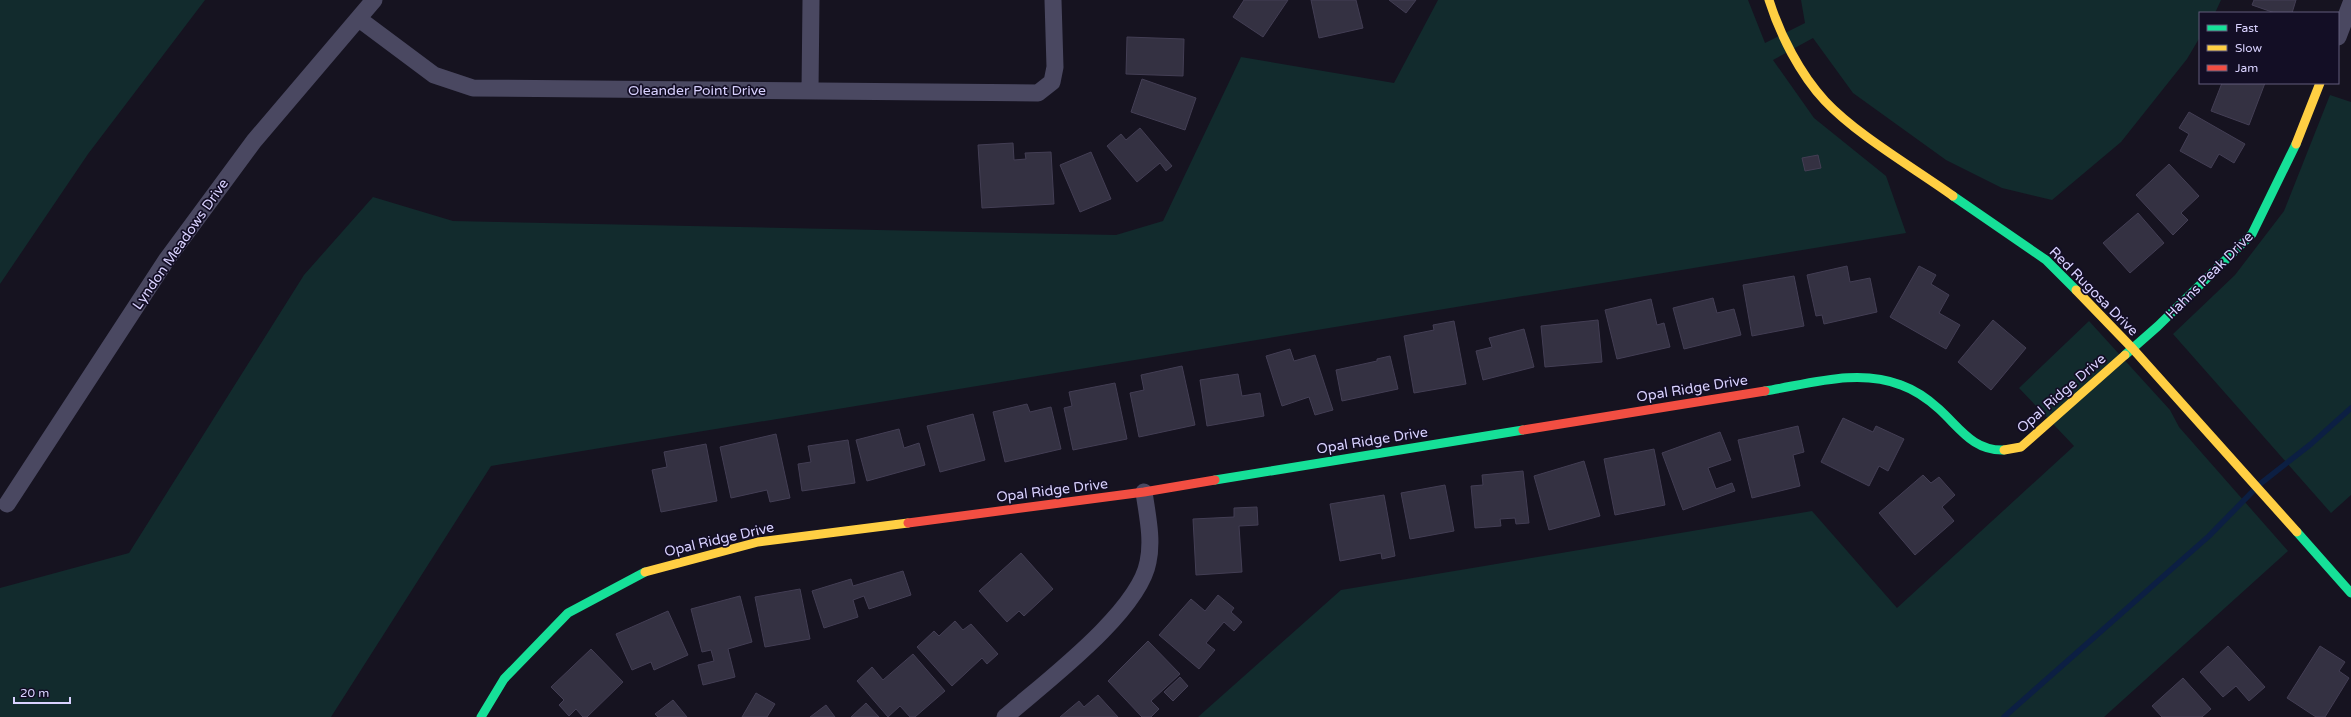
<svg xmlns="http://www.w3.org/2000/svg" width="2351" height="717" viewBox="0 0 2351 717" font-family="'Varela Round',sans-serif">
<rect width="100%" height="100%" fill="#161320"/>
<!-- green -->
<path fill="#122b2d" d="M 0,0 L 205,0 L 88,154 L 0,284 Z
M 1438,0 L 1748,0 L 1765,43 L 1805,23 L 1801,0 L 2221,0 L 2215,13 L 2200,13 L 2200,37 L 2187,59 L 2121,142 L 2052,200 L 2002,188 L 1946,160 L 1853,93 L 1813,38 L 1773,60 L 1814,118 L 1886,176 L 1906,233 L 491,466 L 331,717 L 0,717 L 0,588 L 129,553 L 304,275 L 373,197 L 453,221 L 1116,235 L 1163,221 L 1241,57 L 1394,83 Z
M 2330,95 L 2351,102 L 2351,495 L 2331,513 L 2173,334 L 2235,275 L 2284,211 Z
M 2089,321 L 2170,410 L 2179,427 L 2288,551 L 2104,717 L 1198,717 L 1341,590 L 1812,511 L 1897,608 L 2074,446 L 2019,388 Z"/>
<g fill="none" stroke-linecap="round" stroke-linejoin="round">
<!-- stream -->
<path stroke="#0c1f43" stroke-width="5.5" d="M 2260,484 L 2311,444 L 2351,408
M 2004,717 L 2209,536 L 2254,490"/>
</g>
<!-- building -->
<path fill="#343142" stroke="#433e54" d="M 1244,0 L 1288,0 L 1263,37 L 1233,17 Z
M 1311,0 L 1356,0 L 1363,28 L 1319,38 Z
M 1389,0 L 1416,0 L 1406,13 Z
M 2254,0 L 2296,0 L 2292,13 L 2275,13 L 2252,5 Z
M 1127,37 L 1184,39 L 1183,76 L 1126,74 Z
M 1142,79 L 1196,98 L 1185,130 L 1131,112 Z
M 2222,83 L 2265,83 L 2249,125 L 2211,111 Z
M 2189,112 L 2245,144 L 2234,163 L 2219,154 L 2211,168 L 2180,151 L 2189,134 L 2179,128 Z
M 1140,128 L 1172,166 L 1166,171 L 1160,163 L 1137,182 L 1107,146 L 1121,134 L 1126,140 Z
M 1013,143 L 1014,160 L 1026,159 L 1025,153 L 1051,152 L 1054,204 L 982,208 L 978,145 Z
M 1091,152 L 1111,199 L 1080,212 L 1060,165 Z
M 1818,155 L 1821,168 L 1805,171 L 1802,158 Z
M 2169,164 L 2199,196 L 2181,213 L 2188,220 L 2173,235 L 2136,195 Z
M 2138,213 L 2164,243 L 2130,273 L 2103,243 Z
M 1847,266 L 1850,282 L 1870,278 L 1877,312 L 1824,324 L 1822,315 L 1816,316 L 1807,275 Z
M 1919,266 L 1936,275 L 1931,284 L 1949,295 L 1939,313 L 1960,325 L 1946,349 L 1890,317 Z
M 1794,276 L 1804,326 L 1752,336 L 1743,285 Z
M 1713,298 L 1717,313 L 1734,309 L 1741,335 L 1684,349 L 1673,308 Z
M 1651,299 L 1657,325 L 1664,323 L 1670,347 L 1617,359 L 1605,310 Z
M 1598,320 L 1602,362 L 1545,367 L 1541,326 Z
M 1993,320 L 2026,348 L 1991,390 L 1958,362 Z
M 1454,321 L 1466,384 L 1414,393 L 1404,336 L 1434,330 L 1433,325 Z
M 1524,329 L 1534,367 L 1483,380 L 1476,351 L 1492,347 L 1489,338 Z
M 1290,349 L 1294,361 L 1315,355 L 1333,410 L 1315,415 L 1309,397 L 1282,406 L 1266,356 Z
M 1390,356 L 1398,389 L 1342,401 L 1336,370 L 1377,361 L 1377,359 Z
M 1182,366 L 1195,425 L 1139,437 L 1130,393 L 1144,390 L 1141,375 Z
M 1238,374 L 1242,396 L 1260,393 L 1264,416 L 1207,426 L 1200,380 Z
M 1115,383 L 1127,439 L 1073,450 L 1064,408 L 1072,406 L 1069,392 Z
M 1027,404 L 1030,412 L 1051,407 L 1061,449 L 1005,462 L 993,412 Z
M 973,414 L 985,460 L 940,472 L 927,426 Z
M 1843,418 L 1873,432 L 1876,426 L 1904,439 L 1888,471 L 1879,466 L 1869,486 L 1821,462 Z
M 1798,426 L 1804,452 L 1793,455 L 1800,486 L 1752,498 L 1738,440 Z
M 899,429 L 904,448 L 919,443 L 925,465 L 867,481 L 856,440 Z
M 1720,432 L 1731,460 L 1708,468 L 1716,489 L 1732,483 L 1735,491 L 1683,510 L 1662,453 Z
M 776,434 L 790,498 L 770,502 L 767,490 L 731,498 L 720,447 Z
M 848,440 L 855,483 L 802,491 L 798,464 L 811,462 L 808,446 Z
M 706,444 L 717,501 L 661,512 L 652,470 L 667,467 L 664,452 Z
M 1654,449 L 1665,505 L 1615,515 L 1604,459 Z
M 1584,461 L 1600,516 L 1549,530 L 1534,476 Z
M 1523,471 L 1529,523 L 1516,524 L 1515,518 L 1500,519 L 1501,526 L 1475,528 L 1471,486 L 1483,485 L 1482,475 Z
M 1923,475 L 1931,483 L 1939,477 L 1955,495 L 1942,507 L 1954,521 L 1915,555 L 1879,513 Z
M 1445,485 L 1454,531 L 1410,539 L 1401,493 Z
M 1384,495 L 1395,556 L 1382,559 L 1381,553 L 1340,561 L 1330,504 Z
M 1257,507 L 1258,525 L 1239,526 L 1242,572 L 1196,575 L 1193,519 L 1234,517 L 1234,508 Z
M 1021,553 L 1053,589 L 1024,616 L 1019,611 L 1007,622 L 979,591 Z
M 903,571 L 911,595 L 869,609 L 864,596 L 853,600 L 858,617 L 824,628 L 812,591 L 851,579 L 853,586 Z
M 800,589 L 810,639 L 765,647 L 755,597 Z
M 1218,595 L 1234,608 L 1231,612 L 1242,622 L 1234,631 L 1224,622 L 1206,643 L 1215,650 L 1199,669 L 1159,635 L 1191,599 L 1205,611 Z
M 740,596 L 752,642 L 728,649 L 735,677 L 703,685 L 698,665 L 714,661 L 711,650 L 702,652 L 691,609 Z
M 668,611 L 688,655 L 654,670 L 651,662 L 632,670 L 616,634 Z
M 955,621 L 963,630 L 971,624 L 998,654 L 987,664 L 982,658 L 952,686 L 917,647 L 934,631 L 939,636 Z
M 1148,641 L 1180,674 L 1151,701 L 1159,709 L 1151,717 L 1142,717 L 1108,681 Z
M 2228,646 L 2265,687 L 2249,701 L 2236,686 L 2223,697 L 2200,672 Z
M 2320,646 L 2345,662 L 2339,671 L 2349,678 L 2325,717 L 2316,717 L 2287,698 Z
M 591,649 L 623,682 L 587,717 L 583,717 L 576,709 L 569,716 L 559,705 L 564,700 L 551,687 Z
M 913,654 L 945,691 L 915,717 L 910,717 L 900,706 L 888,717 L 857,681 L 872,667 L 883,680 Z
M 1180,677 L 1188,686 L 1173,701 L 1164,692 Z
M 2183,678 L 2211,709 L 2202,717 L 2162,717 L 2152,706 Z
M 756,693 L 775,704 L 767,717 L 742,717 Z
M 1098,695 L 1118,717 L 1060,717 L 1079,701 L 1084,707 Z
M 673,700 L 687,717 L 658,717 L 655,714 Z
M 866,703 L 879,717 L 851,717 Z
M 826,705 L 835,717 L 810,717 Z"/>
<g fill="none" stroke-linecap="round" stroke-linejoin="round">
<!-- street -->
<path stroke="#4a4861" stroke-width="17" d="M 359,19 L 434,75 L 473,88 L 1038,93 L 1052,82 L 1055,67 L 1053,0
M 2338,37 L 2351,3
M 810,91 L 811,0
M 7,504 L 167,259 L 254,141 L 374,0
M 1005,717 C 1044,683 1139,612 1148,562 C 1153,539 1147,514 1144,492"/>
<!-- fast -->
<path stroke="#16e098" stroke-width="9" d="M 1953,196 L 2046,260 L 2076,290
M 2125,355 L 2158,326 L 2252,234 L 2296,144
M 1765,391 C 1809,384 1858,368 1901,385 C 1915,390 1928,399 1939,409 C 1960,428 1973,451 2004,450
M 1215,480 L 1523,430
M 2297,532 L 2351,593
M 481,717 L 504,679 L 568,613 L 645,572"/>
<!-- slow -->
<path stroke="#ffcf43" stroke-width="9" d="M 1769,0 C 1780,35 1800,74 1825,101 C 1857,135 1914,168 1953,196
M 2296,144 L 2320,83
M 2076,290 L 2133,349 L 2297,532
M 2004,450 L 2021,447 L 2125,355
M 645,572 L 758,542 L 908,523"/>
<!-- jam -->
<path stroke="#f24e42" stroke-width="9" d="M 1523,430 L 1765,391
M 908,523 L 1144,492 L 1215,480"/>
</g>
<g text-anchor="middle" stroke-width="3.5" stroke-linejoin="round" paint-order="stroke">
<!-- street labels -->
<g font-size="14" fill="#d9d2ff" stroke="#130e25">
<text x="697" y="95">Oleander Point Drive</text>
<text transform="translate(180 244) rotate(-55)" y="5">Lyndon Meadows Drive</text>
<text transform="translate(2209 275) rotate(-45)" y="5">Hahns Peak Drive</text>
<text transform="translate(2094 291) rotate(45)" y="5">Red Rugosa Drive</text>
<text transform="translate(1692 388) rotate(-9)" y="5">Opal Ridge Drive</text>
<text transform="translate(2061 393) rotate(-41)" y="5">Opal Ridge Drive</text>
<text transform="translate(1372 440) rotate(-9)" y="5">Opal Ridge Drive</text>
<text transform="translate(1052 490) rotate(-7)" y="5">Opal Ridge Drive</text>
<text transform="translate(719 539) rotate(-13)" y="5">Opal Ridge Drive</text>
</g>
</g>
<!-- legend -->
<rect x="2199" y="12" width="140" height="72" fill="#130e25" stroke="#625c7c"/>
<rect x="2207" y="25" width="20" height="6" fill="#16e098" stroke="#625c7c"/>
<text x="2235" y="32" font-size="12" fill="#d9d2ff">Fast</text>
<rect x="2207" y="45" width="20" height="6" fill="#ffcf43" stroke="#625c7c"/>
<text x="2235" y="52" font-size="12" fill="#d9d2ff">Slow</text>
<rect x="2207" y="65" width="20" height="6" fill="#f24e42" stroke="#625c7c"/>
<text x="2235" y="72" font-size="12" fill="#d9d2ff">Jam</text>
<!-- scale -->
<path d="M14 697v6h56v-6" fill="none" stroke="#d9d2ff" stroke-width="2"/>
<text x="20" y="697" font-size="12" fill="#d9d2ff" stroke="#130e25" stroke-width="3" paint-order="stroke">20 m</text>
</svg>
